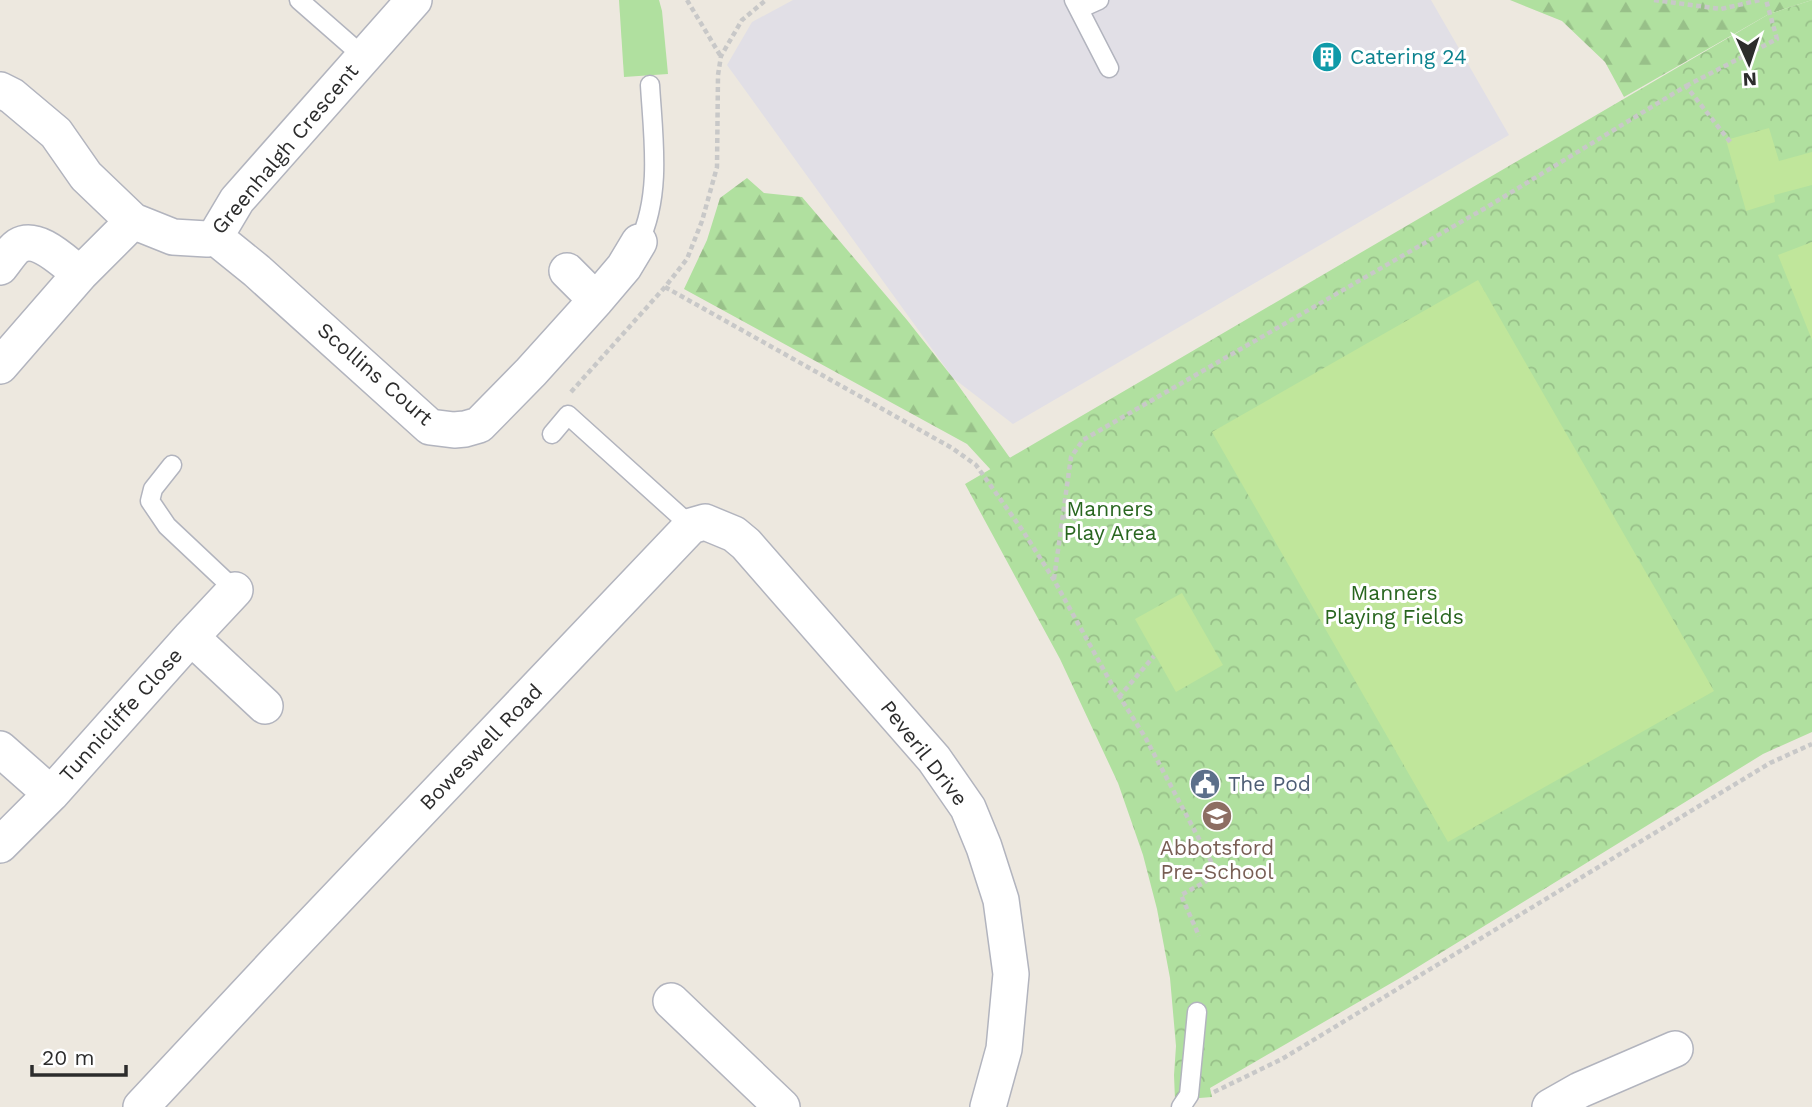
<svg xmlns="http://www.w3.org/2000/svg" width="1812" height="1107" viewBox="0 0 1812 1107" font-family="'Work Sans',sans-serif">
<defs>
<pattern id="forest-firs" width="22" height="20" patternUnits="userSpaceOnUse" patternTransform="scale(1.75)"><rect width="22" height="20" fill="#b0e09f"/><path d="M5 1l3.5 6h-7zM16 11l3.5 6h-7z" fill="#98c089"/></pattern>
<pattern id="park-crowns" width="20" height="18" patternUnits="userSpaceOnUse" patternTransform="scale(1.75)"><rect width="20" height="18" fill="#b0e09f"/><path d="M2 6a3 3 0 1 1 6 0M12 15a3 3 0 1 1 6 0" fill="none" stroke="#98c089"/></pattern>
</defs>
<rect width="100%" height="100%" fill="#ede8df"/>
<!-- industrial -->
<path fill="#e1dfe6" d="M 793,0 L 1431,0 L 1509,135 L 1013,424 L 953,378 L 727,65 L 752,22 Z"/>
<!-- grass -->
<path fill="#b0e09f" d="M 619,0 L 659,0 L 662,11 L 668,74 L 624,77 Z"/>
<!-- forest -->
<path fill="url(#forest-firs)" d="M 1510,0 L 1812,0 L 1769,14 L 1624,97 L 1605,62 L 1562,21 Z
M 747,178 L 764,193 L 802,197 L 907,320 L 953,378 L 1010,458 L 991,470 L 967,444 L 684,289 L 707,240 L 720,198 Z"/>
<!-- park -->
<path fill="url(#park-crowns)" d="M 1812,0 L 1812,732 L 1763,754 L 1400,978 L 1210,1088 L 1212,1097 L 1175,1100 L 1174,1075 L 1176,1046 L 1170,978 L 1157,909 L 1143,855 L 1118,783 L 1060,659 L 965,484 L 1769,14 Z"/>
<!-- pitch -->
<path fill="#c0e69b" d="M 1769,128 L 1779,161 L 1812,152 L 1812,185 L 1774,195 L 1775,202 L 1746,211 L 1726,140 Z
M 1812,242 L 1812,340 L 1778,255 Z
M 1478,280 L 1714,691 L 1448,842 L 1212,432 Z
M 1182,593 L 1223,665 L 1176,692 L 1135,619 Z"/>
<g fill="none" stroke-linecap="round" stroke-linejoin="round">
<!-- service casing -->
<g stroke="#b2b4be" stroke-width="21">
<path id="service" d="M 299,0 L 364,57
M 1074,0 L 1109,68
M 1079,9 L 1099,0
M 639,242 C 662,194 653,136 650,85
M 552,434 L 568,415 L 691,526
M 172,465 L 153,489 L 150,501 L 167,526 L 235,590
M 1181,1107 L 1189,1095 L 1197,1012"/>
</g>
<!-- minor casing -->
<g stroke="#b2b4be" stroke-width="38">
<path id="minor" d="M 0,90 L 12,96 L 56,133 L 86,176 L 133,221 L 173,237 L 207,239 L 215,237 L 237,200 L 414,0
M 215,237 L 257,271 L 430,427 L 454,430 L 465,429 L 479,425 L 531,372 L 596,300 L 624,267 L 639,242
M 0,267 C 5,261 12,250 18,246 C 38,234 65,263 80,274
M 567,271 L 596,300
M 0,366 L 80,274 L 133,221
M 191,637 L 265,706
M 0,749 L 51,794 L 0,845
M 51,794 L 191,637 L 235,590
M 671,1001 L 782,1107
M 141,1107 L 281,957 L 691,526 L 705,522 L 734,534 L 746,544 L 934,759 L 968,808 L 984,847 L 1001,900 L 1011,974 L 1004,1049 L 988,1107
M 1550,1107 L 1580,1090 L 1675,1049"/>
</g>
<!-- path -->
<path stroke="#c8c8c8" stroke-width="4.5" stroke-dasharray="5 3.5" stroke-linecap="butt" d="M 687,0 L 720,55
M 1654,0 L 1721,9 L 1760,0
M 1686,86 L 1777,39 L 1766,0
M 665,287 L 952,448 L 976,465 L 1023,531 L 1054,580 L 1111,683 L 1145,737 L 1216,871 L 1205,882 L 1181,895 L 1199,936
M 571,392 L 665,287 L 687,259 L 702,221 L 717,167 L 718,75 L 721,56 L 742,20 L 766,0
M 1064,516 L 1078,519
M 1054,579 L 1071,457 L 1083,440 L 1487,207 L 1686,86 L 1731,143
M 1119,697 L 1154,656
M 1214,1092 L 1282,1059 L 1770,763 L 1812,744"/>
<!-- service -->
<use href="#service" stroke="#fff" stroke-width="18"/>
<!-- minor -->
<use href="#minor" stroke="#fff" stroke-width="35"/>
</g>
<!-- icons -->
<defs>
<g id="building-disc" transform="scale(1.575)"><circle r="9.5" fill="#0f9aa8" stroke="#fff"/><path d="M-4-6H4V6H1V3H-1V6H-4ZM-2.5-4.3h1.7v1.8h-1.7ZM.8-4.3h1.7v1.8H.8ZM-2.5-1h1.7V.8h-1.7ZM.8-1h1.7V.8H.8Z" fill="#fff"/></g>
<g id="civic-disc" transform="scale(1.575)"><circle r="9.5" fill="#5c6f8a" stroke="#fff"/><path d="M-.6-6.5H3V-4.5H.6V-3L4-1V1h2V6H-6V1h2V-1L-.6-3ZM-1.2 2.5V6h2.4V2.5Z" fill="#fff"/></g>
<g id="school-disc" transform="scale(1.575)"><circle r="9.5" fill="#8d6e63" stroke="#fff"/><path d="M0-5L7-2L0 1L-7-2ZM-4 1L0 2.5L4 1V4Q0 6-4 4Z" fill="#fff"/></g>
</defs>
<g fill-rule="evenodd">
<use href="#building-disc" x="1327" y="57"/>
<use href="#civic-disc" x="1205" y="784"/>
<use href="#school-disc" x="1217" y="816"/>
</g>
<g text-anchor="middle" stroke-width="6" stroke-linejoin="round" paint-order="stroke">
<!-- culture labels -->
<g font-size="21" fill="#0d838f" stroke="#fff" text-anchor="start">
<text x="1350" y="64">Catering 24</text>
</g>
<!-- street labels -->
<g font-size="21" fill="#2c2c2c" stroke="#fff">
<text transform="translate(285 149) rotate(-50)" y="7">Greenhalgh Crescent</text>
<text transform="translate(375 374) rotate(41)" y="7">Scollins Court</text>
<text transform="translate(121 715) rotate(-48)" y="7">Tunnicliffe Close</text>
<text transform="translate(481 747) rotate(-46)" y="7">Boweswell Road</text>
<text transform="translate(924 753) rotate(52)" y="7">Peveril Drive</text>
</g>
<!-- park labels -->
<g font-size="21" fill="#28661f" stroke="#fff">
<text x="1110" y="516">Manners<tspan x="1110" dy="24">Play Area</tspan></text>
<text x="1394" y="600">Manners<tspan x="1394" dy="24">Playing Fields</tspan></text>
</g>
<!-- service labels -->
<g font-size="21" fill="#4e5e75" stroke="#fff" text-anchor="start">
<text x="1228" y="791">The Pod</text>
</g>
<!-- education labels -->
<g font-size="21" fill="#785e54" stroke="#fff">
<text x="1217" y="855">Abbotsford<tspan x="1217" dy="24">Pre-School</tspan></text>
</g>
</g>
<!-- north arrow -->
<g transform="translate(1749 63) rotate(177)" stroke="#ffffff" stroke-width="5" paint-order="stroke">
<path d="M0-5L12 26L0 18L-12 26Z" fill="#2c2c2c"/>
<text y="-10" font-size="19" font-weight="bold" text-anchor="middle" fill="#2c2c2c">N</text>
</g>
<!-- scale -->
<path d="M32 1065v10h94v-10" fill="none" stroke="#2c2c2c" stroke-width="3.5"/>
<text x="42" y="1065" font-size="21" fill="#2c2c2c" stroke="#ffffff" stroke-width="5" paint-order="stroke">20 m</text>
</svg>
